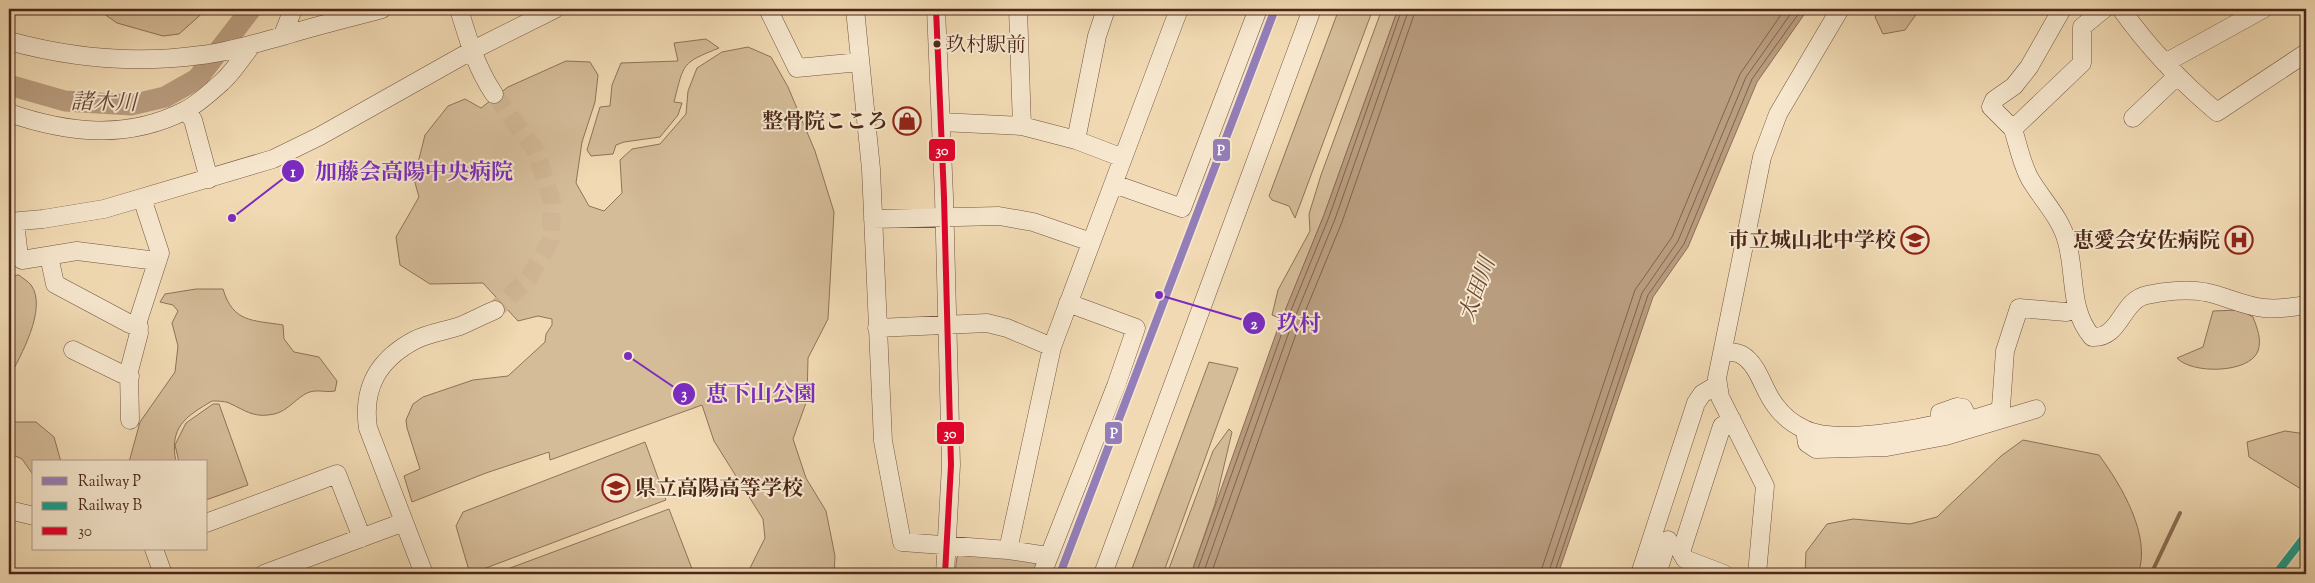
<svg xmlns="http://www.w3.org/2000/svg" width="2315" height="583" viewBox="0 0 2315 583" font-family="'Sorts Mill Goudy','Noto Serif JP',serif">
<rect width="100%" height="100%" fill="#f1dab3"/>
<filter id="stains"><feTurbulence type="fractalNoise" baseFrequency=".004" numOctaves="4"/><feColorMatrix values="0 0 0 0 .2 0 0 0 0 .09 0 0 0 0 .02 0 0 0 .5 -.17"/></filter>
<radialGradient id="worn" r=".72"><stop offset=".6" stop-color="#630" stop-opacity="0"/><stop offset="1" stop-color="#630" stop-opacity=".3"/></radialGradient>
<!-- green -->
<path fill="#d5bc99" stroke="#90725a" d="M 97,9 L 207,9 L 179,34 L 163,36 L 117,23 Z
M 1339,9 L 1373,9 L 1295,218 L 1289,206 L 1272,200 L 1269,196 Z
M 1382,9 L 1398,9 L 1324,215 L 1282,319 L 1272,315 L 1278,290 L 1310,231 L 1309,214 L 1321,175 Z
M 1879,9 L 1920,9 L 1905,30 L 1883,34 L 1875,17 Z
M 706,39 L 719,48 C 682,63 684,62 674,102 L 682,103 L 678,115 L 660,137 L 624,142 L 616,145 L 613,154 L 591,156 L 587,150 L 600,107 L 610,106 L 612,85 L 621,63 L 678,61 L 674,43 Z
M 748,47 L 771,57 L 788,87 L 815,151 L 834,212 L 828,319 L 808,358 L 807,400 L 793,439 L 806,478 L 826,511 L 835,556 L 834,574 L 747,574 L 765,538 L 763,519 L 714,441 L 702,405 L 550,460 L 549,452 L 486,473 L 412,502 L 404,476 L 420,469 L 407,428 L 406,420 L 413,404 L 423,397 L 473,380 L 508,376 L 545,342 L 546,334 L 552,325 L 552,319 L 538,316 L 518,321 L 483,283 L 430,284 L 400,265 L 396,237 L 419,197 L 414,179 L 425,135 L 448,106 L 465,99 L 481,108 L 508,87 L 566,61 L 590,62 L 598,75 L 595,102 L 582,142 L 576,183 L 589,206 L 604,211 L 622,193 L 620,160 L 632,149 L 660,144 L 686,114 L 688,91 L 697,68 L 722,52 Z
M 19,275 C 22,278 28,281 31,285 C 48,308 20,357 9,378 L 9,276 Z
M 196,289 L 223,289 C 233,323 253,320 283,325 L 284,339 L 294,352 L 319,357 L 337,381 L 335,391 C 324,393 316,388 305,394 C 292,402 285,414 268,415 C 253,417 244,410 231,404 C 226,401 218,401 212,401 C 185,417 169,427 176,462 L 129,462 L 140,422 L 175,372 L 178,346 L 172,323 L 178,311 L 173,305 L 160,302 L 165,294 Z
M 2240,310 L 2253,317 C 2257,328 2262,339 2258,351 C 2249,374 2191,374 2177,358 L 2203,347 L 2213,311 Z
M 1209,362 L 1238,368 L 1163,574 L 1130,574 Z
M 213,404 L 219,404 L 248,485 L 206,500 L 206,462 L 179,462 L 175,445 L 186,423 Z
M 9,422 L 36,422 L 54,437 L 61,462 L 34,462 L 34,476 L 22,459 L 9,453 Z
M 1229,429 L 1232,432 L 1215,504 L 1191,574 L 1167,574 L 1213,451 Z
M 2285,431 L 2306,434 L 2306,490 L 2301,489 L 2249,457 L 2247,442 Z
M 2023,440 L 2099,455 C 2121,485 2152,536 2138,574 L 1805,574 L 1806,552 L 1827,524 L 1853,519 L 1910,524 L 1937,517 L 2001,456 Z
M 645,442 L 666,500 L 470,574 L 456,526 L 463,512 Z
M 669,509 L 694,574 L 494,574 Z
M 960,554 L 1037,560 L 1037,574 L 955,574 L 957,557 Z"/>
<!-- water -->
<path fill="#b99d7f" stroke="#8d6e57" d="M 1398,9 L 1808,9 L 1757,82 L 1688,247 L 1653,297 L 1558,574 L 1191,574 L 1278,328 L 1324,215 Z"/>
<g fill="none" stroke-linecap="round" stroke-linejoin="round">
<!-- shore -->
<path stroke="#82624c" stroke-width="1" d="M 1196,574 L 1283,330 L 1329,217 L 1402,9
M 1203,574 L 1289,332 L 1335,219 L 1409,9
M 1211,574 L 1296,334 L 1342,222 L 1416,9
M 1540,574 L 1635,290 L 1672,237 L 1740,74 L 1785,9
M 1548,574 L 1642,293 L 1678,241 L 1746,77 L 1794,9
M 1554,574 L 1648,295 L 1684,244 L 1752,79 L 1802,9"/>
<!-- stream -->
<path stroke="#8d6e57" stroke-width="4" d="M 2151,574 L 2180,513"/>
<!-- river -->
<path stroke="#b99d7f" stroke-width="21" d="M 9,85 L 65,101 L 131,105 L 165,97 L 197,79 L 251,9"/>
<!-- minor-tunnel -->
<path stroke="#d0b694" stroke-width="18" stroke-dasharray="18 9" stroke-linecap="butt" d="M 494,94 L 536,151 L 552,201 L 551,240 L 529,278 L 495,310"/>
<!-- minor casing -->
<g stroke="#745440" stroke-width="19">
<path id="minor" d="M 459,9 C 468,39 476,67 494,94
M 768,9 L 797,68 L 860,62
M 855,9 L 871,169 L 883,441 L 902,542 L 1008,550 L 1048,556
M 936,9 L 944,197 L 951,465 L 945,574
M 1018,9 L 1022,126
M 2104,9 L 2082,27 L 2082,63 L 2013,129 C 2018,145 2022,165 2030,179 C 2043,201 2061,218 2067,242 C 2076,275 2069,310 2092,337 C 2121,339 2121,300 2147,295 C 2164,291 2187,289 2205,292 C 2225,296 2244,306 2264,308 C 2278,310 2292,307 2306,305
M 2121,9 C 2149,48 2181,82 2217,112 L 2306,53
M 283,35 L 293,9
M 9,41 C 71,58 137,64 201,55 C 229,52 256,43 283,36 C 315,26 349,18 382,9
M 2165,63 L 2263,9
M 186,111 L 193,120 L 209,179
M 9,113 C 67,133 127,140 184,111 C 197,105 212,91 223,81 C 234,71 243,56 252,45
M 2133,118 L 2177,76
M 941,122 L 1022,126 L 1076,140 L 1123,158 L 1052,347 L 1008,550
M 2013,129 L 1991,107 L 1994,100 L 2014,86 L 2029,67 L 2062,9
M 1076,140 L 1097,36 L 1106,9
M 1123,158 L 1179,9
M 1114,184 L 1182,208 L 1258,9
M 873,219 L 999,216 L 1033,222 L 1091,242
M 9,222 L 43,219 L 104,209 L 273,159 L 320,136 L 471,51 L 555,9
M 15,222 L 19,257 L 22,260 L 77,251 L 157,261
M 49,256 L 55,284 L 130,324 L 139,327
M 877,328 L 987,323 L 1007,328 L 1052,347
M 73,350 L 122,374 L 130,376
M 1723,351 C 1729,352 1737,352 1742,355 C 1759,365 1763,390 1775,405 C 1782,415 1793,424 1804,429 C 1836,445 1920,429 1954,420
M 130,420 L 129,371 L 139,333 L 138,321 L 160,253 L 142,198
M 1940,421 L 1940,413 L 1957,407 L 1963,408 L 1967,416 L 1973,419 L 1996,412 L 2001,407 L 2005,351 L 2019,308 L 2066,312 L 2077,309
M 1805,430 L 1807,443 L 1816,449 L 1887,447 L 1946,436 L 2036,409
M 9,510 L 34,516
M 206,523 L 337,474 L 362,538
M 154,549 L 163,574
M 264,574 L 404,522
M 424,574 L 368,428 C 362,387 379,359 415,340 C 429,333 445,331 460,326 C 472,321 483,315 495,310
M 1042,574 L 1116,386 L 1136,328 L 1068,303
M 1103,574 L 1312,9
M 1640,574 L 1696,403 L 1702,394 L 1717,385
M 1657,574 L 1668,540
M 1724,574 L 1685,559 L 1681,552 L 1722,426 L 1732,420
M 1757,574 L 1765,486 L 1720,397 L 1717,378 L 1762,157 L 1778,114 L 1840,9"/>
</g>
<!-- major casing -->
<g stroke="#4b271a" stroke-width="24">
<path id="major" d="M 2288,574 L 2306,550"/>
</g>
<!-- minor -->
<use href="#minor" stroke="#f6e7ce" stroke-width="18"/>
<!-- major -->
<use href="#major" stroke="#f1dab3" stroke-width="22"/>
<!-- bus-1 casing -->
<g stroke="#f6e7ce" stroke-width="10">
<path id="bus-1" d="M 936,9 L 944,197 L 951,465 L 945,574"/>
</g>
<!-- bus-1 -->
<use href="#bus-1" stroke="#e4002b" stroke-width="6"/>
<!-- rail-1 casing -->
<g stroke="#f6e7ce" stroke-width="11">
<path id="rail-1" d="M 1060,574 L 1275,9"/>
</g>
<!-- rail-2 casing -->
<g stroke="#f6e7ce" stroke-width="11">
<path id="rail-2" d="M 2276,574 L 2306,535"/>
</g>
<!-- rail-1 -->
<use href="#rail-1" stroke="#947eb8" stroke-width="8"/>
<!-- rail-2 -->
<use href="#rail-2" stroke="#16a192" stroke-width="8"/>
</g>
<!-- icons -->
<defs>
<g id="shop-ring" transform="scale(1.4375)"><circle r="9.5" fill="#f6e7ce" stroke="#8f2418" stroke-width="1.5"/><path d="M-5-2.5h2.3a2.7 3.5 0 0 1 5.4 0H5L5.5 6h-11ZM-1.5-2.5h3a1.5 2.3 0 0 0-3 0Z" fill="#8f2418"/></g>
<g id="school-ring" transform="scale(1.4375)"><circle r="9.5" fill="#f6e7ce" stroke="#8f2418" stroke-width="1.5"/><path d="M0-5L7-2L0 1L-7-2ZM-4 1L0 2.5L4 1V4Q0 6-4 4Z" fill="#8f2418"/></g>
<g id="hospital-ring" transform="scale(1.4375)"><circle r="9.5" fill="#f6e7ce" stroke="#8f2418" stroke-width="1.5"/><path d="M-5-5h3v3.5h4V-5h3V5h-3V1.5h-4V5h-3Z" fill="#8f2418"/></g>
</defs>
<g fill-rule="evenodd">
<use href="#shop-ring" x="907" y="121"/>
<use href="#school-ring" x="1915" y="240"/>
<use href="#hospital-ring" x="2239" y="240"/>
<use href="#school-ring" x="616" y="488"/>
</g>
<!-- markers -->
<circle fill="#4b271a" stroke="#f6e7ce" stroke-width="2" cx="937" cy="44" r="4.5"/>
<g text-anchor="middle" stroke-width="4" stroke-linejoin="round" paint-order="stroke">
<!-- bus labels -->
<g font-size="20" fill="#4b271a" stroke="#f6e7ce" text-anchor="start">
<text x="946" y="51">玖村駅前</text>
</g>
<!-- poi labels -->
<g font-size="21" font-weight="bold" fill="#4b271a" stroke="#f6e7ce" text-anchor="end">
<text x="888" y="128">整骨院こころ</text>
<text x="1896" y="247">市立城山北中学校</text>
<text x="2220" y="247">恵愛会安佐病院</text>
<text x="635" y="495" text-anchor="start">県立高陽高等学校</text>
</g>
<!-- water labels -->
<g font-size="22" font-style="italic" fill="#643" stroke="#f6e7ce">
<text transform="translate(104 101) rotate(1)" y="8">諸木川</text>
<text transform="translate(1476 289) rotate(-70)" y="8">太田川</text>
</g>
</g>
<!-- callouts -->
<path fill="none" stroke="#7b2cbf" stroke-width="2" d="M232 218L293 171M1159 295L1254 323M628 356L684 394"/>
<g fill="#7b2cbf" stroke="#f6e7ce" stroke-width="2">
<circle cx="232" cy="218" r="5"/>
<circle cx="1159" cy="295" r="5"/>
<circle cx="628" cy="356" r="5"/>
<circle cx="293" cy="171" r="12"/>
<circle cx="1254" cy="323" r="12"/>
<circle cx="684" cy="394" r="12"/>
</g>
<g font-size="15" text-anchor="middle" font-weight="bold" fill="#fff">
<text x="293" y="177">1</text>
<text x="1254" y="329">2</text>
<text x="684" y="399">3</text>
</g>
<g font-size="22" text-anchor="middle" font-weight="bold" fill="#7b2cbf" stroke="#f6e7ce" stroke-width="4" stroke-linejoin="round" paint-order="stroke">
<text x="414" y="179">加藤会高陽中央病院</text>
<text x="1299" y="331">玖村</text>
<text x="761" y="401">恵下山公園</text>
</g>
<g stroke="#f6e7ce" stroke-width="2">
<rect x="928" y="138" width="28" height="24" rx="5" fill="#e4002b"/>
<rect x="1212" y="138" width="19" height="24" rx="5" fill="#947eb8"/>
<rect x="1104" y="421" width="19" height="24" rx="5" fill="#947eb8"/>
<rect x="936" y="421" width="29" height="24" rx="5" fill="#e4002b"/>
</g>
<g font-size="14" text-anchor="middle" font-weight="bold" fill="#fff">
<text x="942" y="155">30</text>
<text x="1221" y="155">P</text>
<text x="1114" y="438">P</text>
<text x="950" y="438">30</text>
</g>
<!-- margin -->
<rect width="2315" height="583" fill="none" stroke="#f1dab3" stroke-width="30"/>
<rect x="10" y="10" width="2295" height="563" fill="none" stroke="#4b271a" stroke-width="2.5"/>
<rect x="15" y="15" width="2285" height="553" fill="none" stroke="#4b271a"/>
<!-- legend -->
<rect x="32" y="460" width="175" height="90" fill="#f6e7ce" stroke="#b29a86"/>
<rect x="42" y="477" width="25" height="8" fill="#947eb8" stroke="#b29a86"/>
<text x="78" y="486" font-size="15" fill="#4b271a">Railway P</text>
<rect x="42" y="502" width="25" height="8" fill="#16a192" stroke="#b29a86"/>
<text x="78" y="510" font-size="15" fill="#4b271a">Railway B</text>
<rect x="42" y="527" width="25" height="8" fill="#e4002b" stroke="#b29a86"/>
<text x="78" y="536" font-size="15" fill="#4b271a">30</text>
<rect width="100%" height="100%" filter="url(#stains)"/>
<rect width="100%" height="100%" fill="url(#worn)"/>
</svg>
